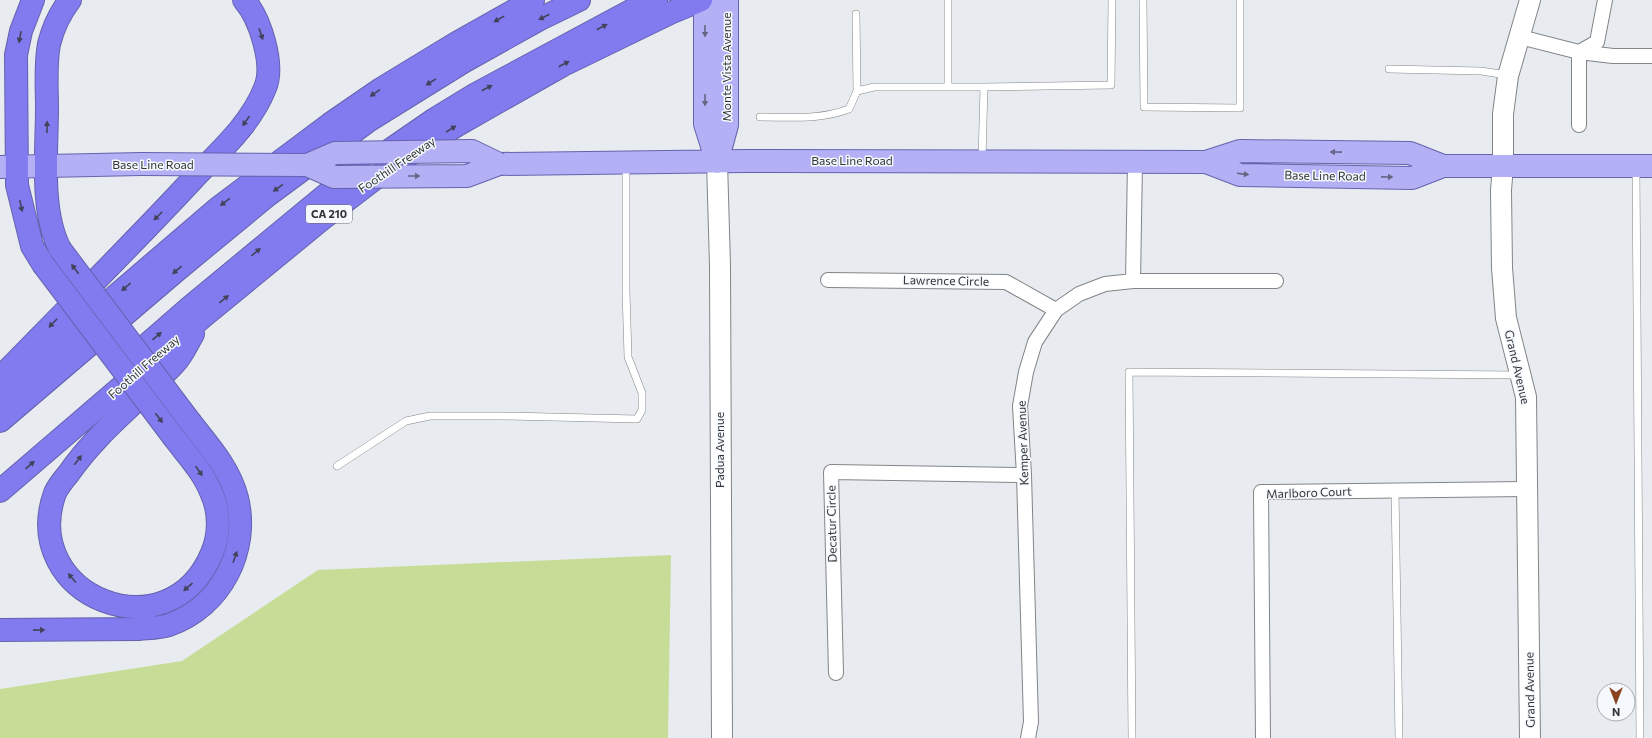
<svg xmlns="http://www.w3.org/2000/svg" width="1652" height="738" viewBox="0 0 1652 738" font-family="Commissioner,sans-serif">
<rect width="100%" height="100%" fill="#e8ecf0"/>
<!-- green -->
<path fill="#c7dd97" d="M 671,555 L 668,738 L 0,738 L 0,689 L 182,661 L 318,570 Z"/>
<g fill="none" stroke-linecap="round" stroke-linejoin="round">
<!-- lane casing -->
<g stroke="#818588" stroke-width="8">
<path id="lane" d="M 1143,0 L 1144,107 L 1240,108 L 1240,0
M 856,14 L 857,91
M 1389,69 L 1481,71 L 1507,75
M 948,87 L 948,0
M 984,87 L 1111,85 L 1112,0
M 760,117 C 791,117 820,120 849,109 L 857,91 L 874,87 L 984,87 L 982,159
M 1636,168 L 1640,738
M 337,466 L 406,421 L 430,416 L 503,416 L 637,419 L 642,410 L 642,393 L 628,357 L 626,291 L 626,165
M 1395,490 L 1399,738
M 1132,738 L 1129,372 L 1519,375"/>
</g>
<!-- street casing -->
<g stroke="#818588" stroke-width="16">
<path id="street" d="M 1520,37 L 1579,52 L 1613,56 L 1652,56
M 1579,125 L 1579,52 L 1597,42 L 1605,0
M 828,280 L 1006,282 L 1056,310
M 1133,281 L 1135,162
M 836,673 L 831,472 L 1024,475
M 1028,738 L 1031,722 L 1024,475 L 1020,406 L 1026,372 L 1035,342 L 1056,310 L 1079,294 L 1105,284 L 1133,281 L 1276,281
M 1263,738 L 1261,492 L 1528,489"/>
</g>
<!-- secondary casing -->
<g stroke="#818588" stroke-width="22">
<path id="secondary" d="M 1530,0 L 1508,76 L 1503,114 L 1503,166 L 1501,190 L 1502,268 L 1506,318 L 1526,397 L 1530,738
M 717,162 L 720,265 L 722,738"/>
</g>
<!-- primary casing -->
<g stroke="#6562ae" stroke-width="24">
<path id="primary" d="M 705,0 L 705,124 L 717,162
M 717,162 L 727,125 L 727,0
M 1206,162 L 1240,175 L 1412,178 L 1443,166
M 499,164 L 746,161 L 1206,162 L 1240,151 L 1410,153 L 1443,166 L 1652,166
M 0,167 L 141,164"/>
</g>
<!-- highway casing -->
<g stroke="#6562ae" stroke-width="24">
<path id="highway" d="M 33,0 L 21,31 L 16,55 L 17,185 L 32,246 L 43,264
M 390,150 L 435,119 L 476,94 L 640,6 L 656,0
M 60,249 C 40,211 47,151 47,108 C 47,87 45,65 49,44 C 53,28 60,13 70,0
M 127,362 L 189,308 L 327,194 L 360,171
M 0,378 C 65,311 131,246 194,178 C 220,151 251,124 265,88 C 275,65 260,18 244,0
M 0,395 L 218,208 L 330,124 L 381,89 L 455,44 L 533,0
M 0,421 L 177,270 L 268,195 L 368,121 L 463,62 L 540,19 L 579,0
M 175,439 C 188,456 203,472 211,492 C 220,511 220,534 212,553 C 169,657 18,596 55,493 C 58,486 64,479 69,473 C 98,431 139,401 174,364 C 182,356 187,344 193,334
M 0,491 L 205,315 L 322,219 L 394,164 L 459,124 L 563,65 L 670,13 L 701,0
M 0,630 L 139,629 C 149,628 159,628 169,625 C 221,607 250,550 237,498 C 230,469 209,446 191,423"/>
</g>
<!-- lane -->
<use href="#lane" stroke="#fff" stroke-width="7"/>
<!-- street -->
<use href="#street" stroke="#fff" stroke-width="14"/>
<!-- secondary -->
<use href="#secondary" stroke="#fff" stroke-width="20"/>
<!-- primary -->
<use href="#primary" stroke="#b3b0f5" stroke-width="22"/>
<!-- highway -->
<use href="#highway" stroke="#817bef" stroke-width="22"/>
<!-- primary-bridge casing -->
<g stroke="#6562ae" stroke-width="24" stroke-linecap="butt">
<path id="primary-bridge" d="M 141,164 L 307,165 L 334,177 L 467,176 L 499,164
M 307,165 L 335,153 L 472,151 L 499,164"/>
</g>
<!-- highway-bridge casing -->
<g stroke="#6562ae" stroke-width="24" stroke-linecap="butt">
<path id="highway-bridge" d="M 60,249 L 191,423
M 43,264 L 175,439"/>
</g>
<!-- primary-bridge -->
<use href="#primary-bridge" stroke="#b3b0f5" stroke-width="22"/>
<!-- highway-bridge -->
<use href="#highway-bridge" stroke="#817bef" stroke-width="22"/>
</g>
<!-- one-way arrows -->
<defs><path id="oneway-solid" d="M-6-.8H1V-3.2L6.5 0L1 3.2V.8H-6Z"/></defs>
<g fill="#42425a">
<use href="#oneway-solid" transform="translate(544 17) rotate(153)"/>
<use href="#oneway-solid" transform="translate(499 19) rotate(151)"/>
<use href="#oneway-solid" transform="translate(602 27) rotate(-28)"/>
<use href="#oneway-solid" transform="translate(261 34) rotate(71)"/>
<use href="#oneway-solid" transform="translate(20 37) rotate(100)"/>
<use href="#oneway-solid" transform="translate(564 64) rotate(-28)"/>
<use href="#oneway-solid" transform="translate(431 82) rotate(148)"/>
<use href="#oneway-solid" transform="translate(487 88) rotate(-28)"/>
<use href="#oneway-solid" transform="translate(375 93) rotate(146)"/>
<use href="#oneway-solid" transform="translate(246 121) rotate(125)"/>
<use href="#oneway-solid" transform="translate(47 127) rotate(-89)"/>
<use href="#oneway-solid" transform="translate(451 129) rotate(-32)"/>
<use href="#oneway-solid" transform="translate(278 188) rotate(144)"/>
<use href="#oneway-solid" transform="translate(225 202) rotate(143)"/>
<use href="#oneway-solid" transform="translate(21 206) rotate(78)"/>
<use href="#oneway-solid" transform="translate(158 216) rotate(135)"/>
<use href="#oneway-solid" transform="translate(256 252) rotate(-40)"/>
<use href="#oneway-solid" transform="translate(75 269) rotate(-127)"/>
<use href="#oneway-solid" transform="translate(177 270) rotate(140)"/>
<use href="#oneway-solid" transform="translate(126 287) rotate(139)"/>
<use href="#oneway-solid" transform="translate(224 299) rotate(-39)"/>
<use href="#oneway-solid" transform="translate(53 323) rotate(134)"/>
<use href="#oneway-solid" transform="translate(157 336) rotate(-41)"/>
<use href="#oneway-solid" transform="translate(159 418) rotate(53)"/>
<use href="#oneway-solid" transform="translate(78 460) rotate(-52)"/>
<use href="#oneway-solid" transform="translate(30 465) rotate(-41)"/>
<use href="#oneway-solid" transform="translate(199 471) rotate(55)"/>
<use href="#oneway-solid" transform="translate(235 557) rotate(-71)"/>
<use href="#oneway-solid" transform="translate(72 578) rotate(-131)"/>
<use href="#oneway-solid" transform="translate(188 587) rotate(139)"/>
<use href="#oneway-solid" transform="translate(39 630) rotate(-1)"/>
</g>
<g fill="#666682">
<use href="#oneway-solid" transform="translate(705 31) rotate(90)"/>
<use href="#oneway-solid" transform="translate(705 100) rotate(90)"/>
<use href="#oneway-solid" transform="translate(1336 152) rotate(-179)"/>
<use href="#oneway-solid" transform="translate(1243 174) rotate(7)"/>
<use href="#oneway-solid" transform="translate(414 176)"/>
<use href="#oneway-solid" transform="translate(1387 177) rotate(1)"/>
</g>
<g text-anchor="middle" stroke-width="3" stroke-linejoin="round" paint-order="stroke">
<!-- shield labels -->
<rect fill="#f5f9fd" stroke="#6c6f71" stroke-width="1" x="306" y="205" width="46" height="18" rx="3"/>
<g font-size="11" font-weight="bold" fill="#323435">
<text x="329" y="218">CA 210</text>
</g>
<!-- street labels -->
<g font-size="12" fill="#323435" stroke="#f5f9fd">
<text transform="translate(727 67) rotate(-90)" y="4">Monte Vista Avenue</text>
<text x="852" y="165">Base Line Road</text>
<text x="153" y="169">Base Line Road</text>
<text transform="translate(397 165) rotate(-34)" y="4">Foothill Freeway</text>
<text transform="translate(1325 176) rotate(1)" y="4">Base Line Road</text>
<text transform="translate(946 281) rotate(1)" y="4">Lawrence Circle</text>
<text transform="translate(144 367) rotate(-41)" y="4">Foothill Freeway</text>
<text transform="translate(1517 367) rotate(77)" y="4">Grand Avenue</text>
<text transform="translate(1023 443) rotate(-92)" y="4">Kemper Avenue</text>
<text transform="translate(720 450) rotate(-90)" y="4">Padua Avenue</text>
<text transform="translate(1309 493) rotate(-2)" y="4">Marlboro Court</text>
<text transform="translate(832 524) rotate(-91)" y="4">Decatur Circle</text>
<text transform="translate(1530 690) rotate(-91)" y="4">Grand Avenue</text>
</g>
</g>
<!-- north arrow -->
<g transform="translate(1616 702) rotate(180)"><circle r="19" fill="#f5f9fd" stroke="#a7aaad"/>
<path d="M0-3L7 15L0 10L-7 15Z" fill="#8a4222"/>
<text y="-6" font-size="11" font-weight="bold" text-anchor="middle" fill="#323435">N</text>
</g>
</svg>
